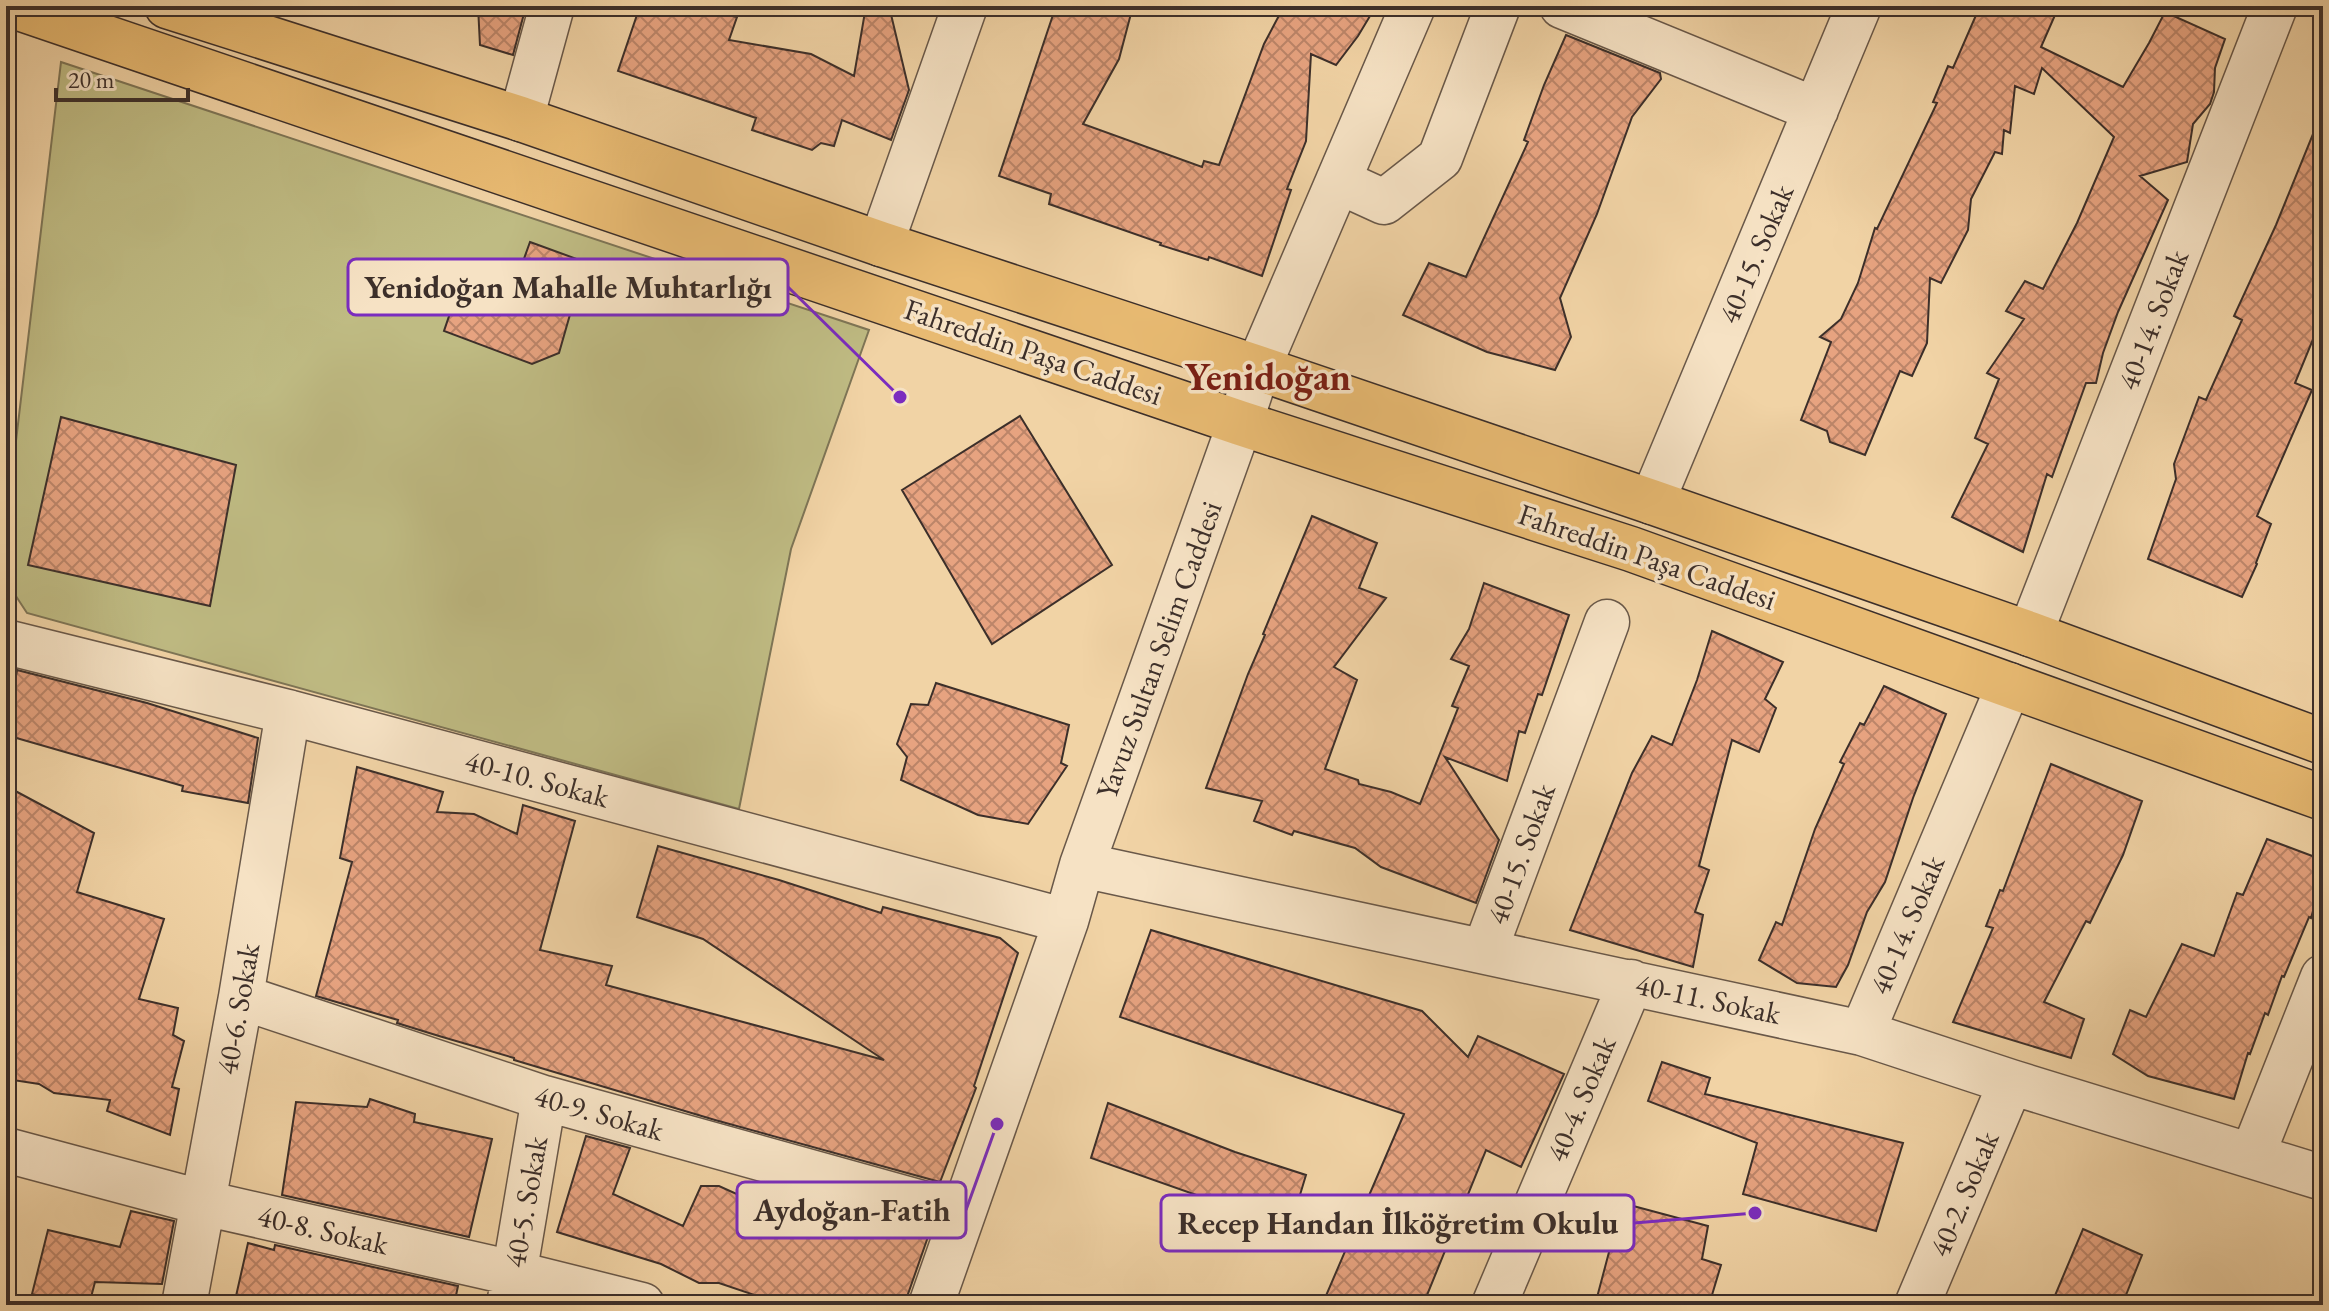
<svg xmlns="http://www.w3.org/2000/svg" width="2329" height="1311" viewBox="0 0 2329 1311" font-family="'EB Garamond',serif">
<defs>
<pattern id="building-cross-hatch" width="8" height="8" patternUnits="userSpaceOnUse" patternTransform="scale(2)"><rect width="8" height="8" fill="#e7a380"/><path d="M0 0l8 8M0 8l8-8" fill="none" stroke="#bc8569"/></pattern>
</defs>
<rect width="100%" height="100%" fill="#f1d3a5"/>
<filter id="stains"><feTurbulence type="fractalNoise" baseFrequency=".0025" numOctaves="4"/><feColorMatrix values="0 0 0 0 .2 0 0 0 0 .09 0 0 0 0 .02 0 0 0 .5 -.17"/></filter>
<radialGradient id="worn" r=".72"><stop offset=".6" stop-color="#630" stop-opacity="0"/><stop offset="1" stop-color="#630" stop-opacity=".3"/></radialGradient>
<!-- green -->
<path fill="#bfbb83" stroke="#7e7556" stroke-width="2" d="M 61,62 L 869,330 L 791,549 L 739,809 L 27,613 L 6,581 L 6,525 Z"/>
<!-- building -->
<path fill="url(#building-cross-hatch)" stroke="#3c2f2a" stroke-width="2" d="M 478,6 L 526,6 L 513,55 L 480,45 Z
M 640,6 L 683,6 L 737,17 L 729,40 L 811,54 L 854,76 L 866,6 L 889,6 L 909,90 L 891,140 L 842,120 L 834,146 L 821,143 L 812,150 L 752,130 L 756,118 L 618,71 Z
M 1056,6 L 1133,6 L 1119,59 L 1083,124 L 1202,167 L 1204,161 L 1219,165 L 1264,44 L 1284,6 L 1376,6 L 1358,36 L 1336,65 L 1311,54 L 1306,141 L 1287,189 L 1291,190 L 1262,276 L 1209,257 L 1208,260 L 1160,245 L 1161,243 L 1049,204 L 1051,194 L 999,176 Z
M 1980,6 L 2059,6 L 2041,47 L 2123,87 L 2149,43 L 2165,12 L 2225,39 L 2215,68 L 2214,92 L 2210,104 L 2193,124 L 2187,162 L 2140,176 L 2168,200 L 2118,312 L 2103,353 L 2096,383 L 2086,383 L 2052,477 L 2047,474 L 2023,552 L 1952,517 L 1988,444 L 1975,438 L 1999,379 L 1987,373 L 2024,319 L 2006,311 L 2025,281 L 2043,289 L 2077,223 L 2114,137 L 2042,68 L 2034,94 L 2015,86 L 2010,133 L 2004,130 L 2002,154 L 1995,152 L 1971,199 L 1968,230 L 1941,283 L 1930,278 L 1927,343 L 1912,376 L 1900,371 L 1865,455 L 1830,442 L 1827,431 L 1801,420 L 1831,342 L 1820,337 L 1841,319 L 1858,283 L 1875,228 L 1877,229 L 1937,103 L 1933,102 L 1948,66 L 1953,68 Z
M 1566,35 L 1660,73 L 1661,79 L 1632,117 L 1597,214 L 1560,298 L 1571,337 L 1555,370 L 1487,352 L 1403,315 L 1429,263 L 1466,277 L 1528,142 L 1524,140 L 1544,85 Z
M 2322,112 L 2323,315 L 2295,383 L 2312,390 L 2257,516 L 2271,524 L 2256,563 L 2257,564 L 2242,597 L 2148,559 L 2176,479 L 2174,464 L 2199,397 L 2206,400 L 2242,320 L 2234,316 L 2276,225 Z
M 530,242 L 585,262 L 559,353 L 532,364 L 444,331 L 462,278 L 512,292 Z
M 1020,416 L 1112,565 L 992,644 L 902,490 Z
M 61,417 L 236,465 L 210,606 L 28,565 Z
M 1312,516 L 1377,543 L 1359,588 L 1386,598 L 1334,667 L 1357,680 L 1325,769 L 1358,780 L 1359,784 L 1391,792 L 1420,804 L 1458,708 L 1452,706 L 1469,666 L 1451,659 L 1469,629 L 1484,583 L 1569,615 L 1542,695 L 1538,694 L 1525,733 L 1519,731 L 1507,781 L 1445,757 L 1499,840 L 1476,903 L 1381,867 L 1355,848 L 1294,831 L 1292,835 L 1254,821 L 1262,801 L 1206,788 L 1248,674 L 1265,635 L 1263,634 Z
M 1712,631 L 1783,662 L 1765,699 L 1776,708 L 1759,752 L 1732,740 L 1699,866 L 1709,870 L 1695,912 L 1703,915 L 1693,967 L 1570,930 L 1632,773 L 1652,736 L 1672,745 L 1697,680 Z
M 17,670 L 147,703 L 258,738 L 248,803 L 182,791 L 183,786 L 6,735 Z
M 936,683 L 1069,725 L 1061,763 L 1067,766 L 1028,824 L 978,815 L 901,780 L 907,757 L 897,744 L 911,704 L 928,705 Z
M 1884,686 L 1946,714 L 1913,798 L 1885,882 L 1867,912 L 1848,965 L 1836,987 L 1797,983 L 1759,960 L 1776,922 L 1782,925 L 1815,829 L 1844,764 L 1840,762 L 1860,723 L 1864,725 Z
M 2051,764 L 2142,801 L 2123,855 L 2090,923 L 2086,921 L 2044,1002 L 2084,1019 L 2071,1058 L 1953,1022 L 1993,928 L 1986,926 L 2000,890 L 2003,891 Z
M 357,767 L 443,792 L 437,812 L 474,814 L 517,834 L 523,805 L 575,821 L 540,950 L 612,966 L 606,985 L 884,1060 L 703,939 L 637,917 L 658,846 L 779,880 L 881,913 L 883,907 L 1000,938 L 1018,953 L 974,1086 L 976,1088 L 940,1182 L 715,1120 L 514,1060 L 514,1058 L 439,1036 L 397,1023 L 398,1020 L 316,996 L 352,862 L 340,858 Z
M 6,786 L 94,833 L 77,892 L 164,919 L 139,999 L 178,1008 L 173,1035 L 184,1041 L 172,1087 L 179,1089 L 170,1135 L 107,1111 L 110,1100 L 54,1093 L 39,1084 L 6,1079 Z
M 2267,839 L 2323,860 L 2323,876 L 2311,918 L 2309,917 L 2284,977 L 2282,976 L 2268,1015 L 2265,1013 L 2250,1054 L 2248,1053 L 2234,1099 L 2148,1076 L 2113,1054 L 2130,1010 L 2146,1017 L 2182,944 L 2214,956 L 2237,893 L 2243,895 Z
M 1151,930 L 1422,1011 L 1468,1057 L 1478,1036 L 1564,1074 L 1521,1167 L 1486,1150 L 1423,1305 L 1322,1305 L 1404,1114 L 1120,1017 Z
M 1662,1062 L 1710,1078 L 1705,1094 L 1903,1143 L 1876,1231 L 1743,1194 L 1757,1143 L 1648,1101 Z
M 370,1099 L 415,1114 L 414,1122 L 492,1139 L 469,1237 L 282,1195 L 296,1102 L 367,1107 Z
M 1108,1103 L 1235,1152 L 1306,1175 L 1290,1228 L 1091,1158 Z
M 586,1136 L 630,1148 L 613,1194 L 683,1226 L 701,1186 L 719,1186 L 750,1200 L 751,1203 L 829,1234 L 841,1206 L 930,1231 L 907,1297 L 907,1305 L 784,1305 L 719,1283 L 699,1283 L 661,1264 L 557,1232 Z
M 1622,1203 L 1708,1226 L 1702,1259 L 1721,1265 L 1709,1305 L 1595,1305 Z
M 131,1211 L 174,1221 L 162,1284 L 95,1282 L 89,1305 L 65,1305 L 32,1294 L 48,1230 L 120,1247 Z
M 2083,1229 L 2142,1255 L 2122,1305 L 2051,1305 Z
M 248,1243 L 274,1250 L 275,1245 L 458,1286 L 454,1305 L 234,1305 Z"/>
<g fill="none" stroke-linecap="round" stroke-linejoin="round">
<!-- minor casing -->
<g stroke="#695849" stroke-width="47">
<path id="minor" d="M 1562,6 L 1816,110
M 521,119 L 552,6
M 1338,181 L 1384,202 L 1440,158 L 1498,6
M 881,244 L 965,6
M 1652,502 L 1859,6
M 2030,634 L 2275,6
M 6,642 L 288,712 L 1066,921
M 1082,865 L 1862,1033 L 2011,1082 L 2323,1178
M 1485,950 L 1607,622
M 241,997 L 544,1098 L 961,1214
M 1862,1033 L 2009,685
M 6,1150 L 204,1203 L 513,1273 L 642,1305
M 2252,1156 L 2323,977
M 184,1305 L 241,997 L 288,712
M 509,1305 L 544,1098
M 931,1305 L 1066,921 L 1082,865 L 1240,423 L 1258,368 L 1413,6
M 1494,1305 L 1631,982
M 1917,1305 L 2011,1082"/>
</g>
<!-- major casing -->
<g stroke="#3c2f2a" stroke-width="47">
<path id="major" d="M 13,6 L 1240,423 L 1631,549 L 2323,798
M 167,6 L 521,119 L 881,244 L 1258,368 L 1652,502 L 2030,634 L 2323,742"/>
</g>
<!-- minor -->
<use href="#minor" stroke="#f6e2c4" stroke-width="44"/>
<!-- major -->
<use href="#major" stroke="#e8ba72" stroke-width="44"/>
</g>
<g text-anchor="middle" stroke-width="7" stroke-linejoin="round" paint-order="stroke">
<!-- street labels -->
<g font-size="30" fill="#3c2f2a" stroke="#f6e2c4">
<text transform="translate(1756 254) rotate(-67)" y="10">40-15. Sokak</text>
<text transform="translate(2153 320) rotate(-69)" y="10">40-14. Sokak</text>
<text transform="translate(1033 352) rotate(19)" y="10">Fahreddin Paşa Caddesi</text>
<text transform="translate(1647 557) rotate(19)" y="10">Fahreddin Paşa Caddesi</text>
<text transform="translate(1159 650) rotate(-70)" y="10">Yavuz Sultan Selim Caddesi</text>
<text transform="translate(537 779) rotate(15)" y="10">40-10. Sokak</text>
<text transform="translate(1521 854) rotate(-70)" y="10">40-15. Sokak</text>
<text transform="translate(1907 925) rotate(-67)" y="10">40-14. Sokak</text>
<text transform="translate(1708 999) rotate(12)" y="10">40-11. Sokak</text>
<text transform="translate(238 1009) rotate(-80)" y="10">40-6. Sokak</text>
<text transform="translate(1581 1099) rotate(-67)" y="10">40-4. Sokak</text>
<text transform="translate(599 1113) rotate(16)" y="10">40-9. Sokak</text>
<text transform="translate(1964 1194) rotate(-67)" y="10">40-2. Sokak</text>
<text transform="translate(526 1202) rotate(-80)" y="10">40-5. Sokak</text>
<text transform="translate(323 1230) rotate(13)" y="10">40-8. Sokak</text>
</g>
<!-- district labels -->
<g font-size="38" font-weight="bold" fill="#7a1f14" stroke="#f6e2c4">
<text x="1268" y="390">Yenidoğan</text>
</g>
</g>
<!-- callouts -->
<path fill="none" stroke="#7b2cbf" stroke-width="3" d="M900 397L788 287M997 1124L966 1210M1755 1213L1634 1223"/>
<g fill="#7b2cbf" stroke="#f6e2c4" stroke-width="3">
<circle cx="900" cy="397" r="8"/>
<circle cx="997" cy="1124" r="8"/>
<circle cx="1755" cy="1213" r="8"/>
</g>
<g fill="#f6e2c4" stroke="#7b2cbf" stroke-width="3">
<rect x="348" y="259" width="440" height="56" rx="8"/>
<rect x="737" y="1182" width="229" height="56" rx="8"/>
<rect x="1161" y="1195" width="473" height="56" rx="8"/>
</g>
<g font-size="32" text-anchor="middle" font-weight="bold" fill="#3c2f2a">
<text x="568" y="298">Yenidoğan Mahalle Muhtarlığı</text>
<text x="852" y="1221">Aydoğan-Fatih</text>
<text x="1398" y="1234">Recep Handan İlköğretim Okulu</text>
</g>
<!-- margin -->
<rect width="2329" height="1311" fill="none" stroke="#f1d3a5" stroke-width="32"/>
<rect x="8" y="8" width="2313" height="1295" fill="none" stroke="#3c2f2a" stroke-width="4"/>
<rect x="16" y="16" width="2297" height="1279" fill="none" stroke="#3c2f2a" stroke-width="2"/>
<!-- scale -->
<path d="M56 88v12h132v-12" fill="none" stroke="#3c2f2a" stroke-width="4"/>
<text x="68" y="88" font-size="24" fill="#3c2f2a" stroke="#f6e2c4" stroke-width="6" paint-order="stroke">20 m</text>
<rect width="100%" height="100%" filter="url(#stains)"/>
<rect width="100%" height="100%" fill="url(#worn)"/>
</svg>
